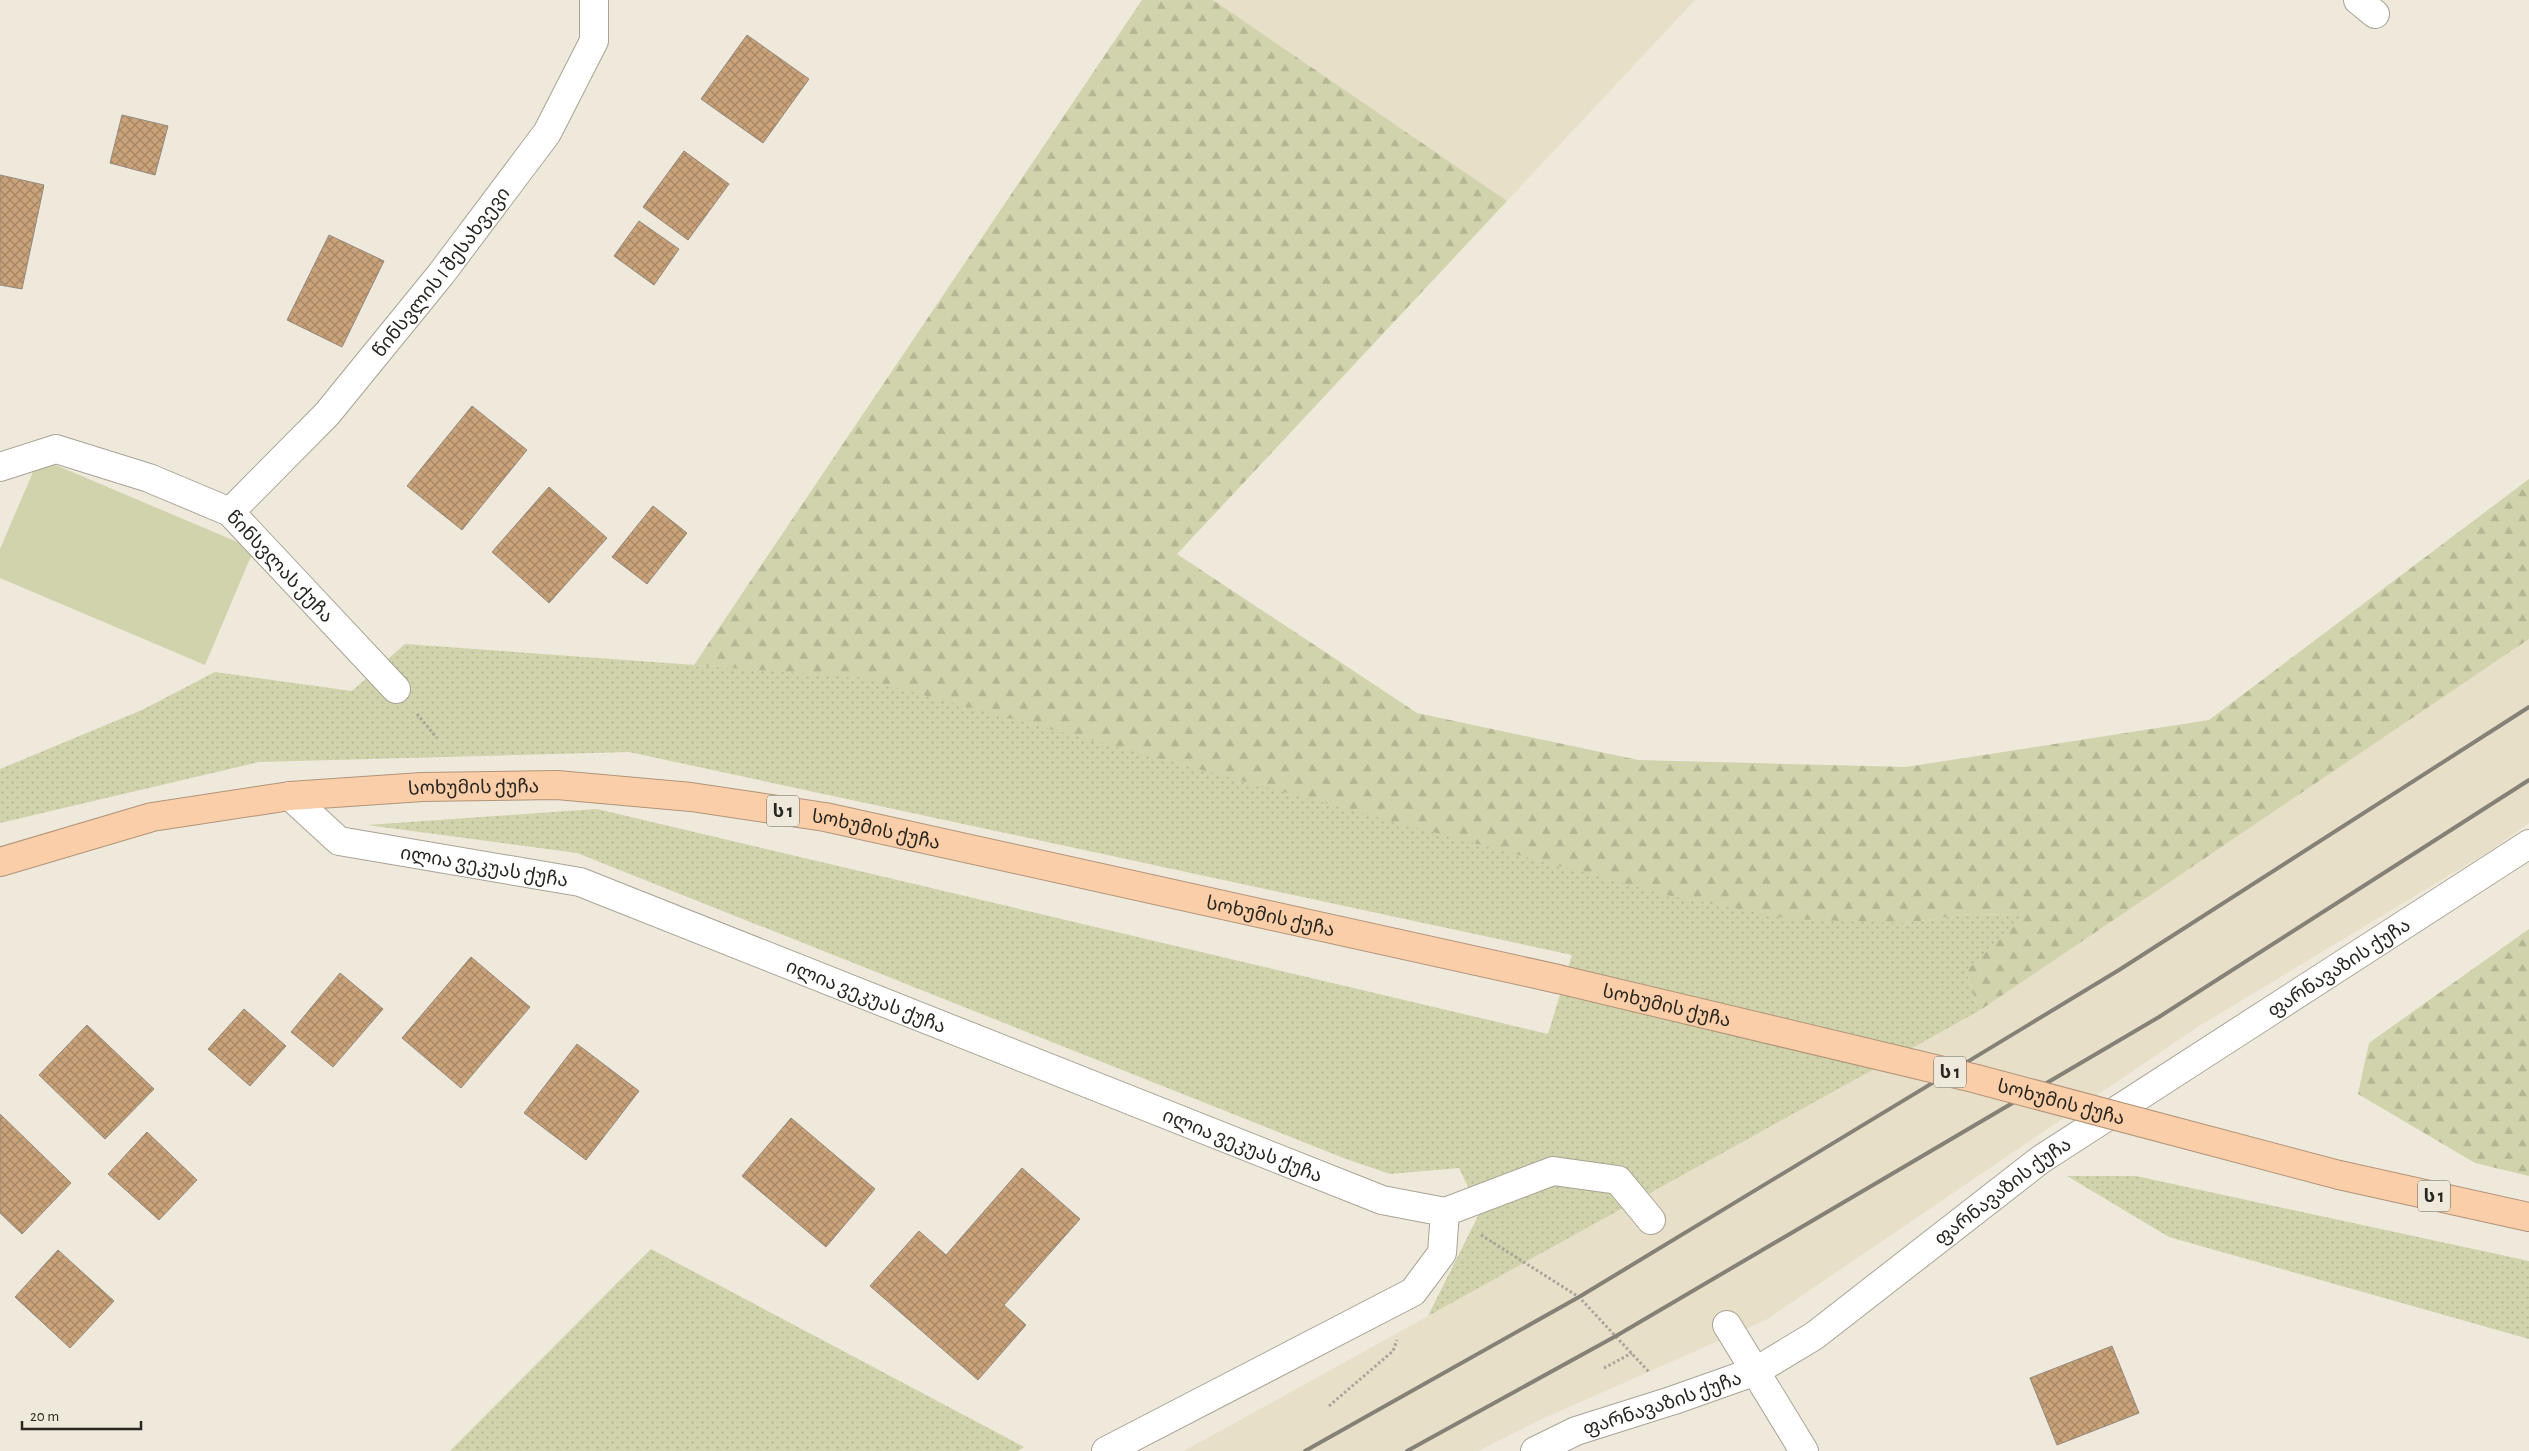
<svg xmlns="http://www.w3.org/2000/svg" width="2529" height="1451" viewBox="0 0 2529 1451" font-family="'Alegreya Sans','Noto Sans Georgian',sans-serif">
<defs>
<pattern id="grass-dots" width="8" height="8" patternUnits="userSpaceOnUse" patternTransform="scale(1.25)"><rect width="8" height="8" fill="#d0d3ab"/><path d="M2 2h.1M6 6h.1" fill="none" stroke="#b3b593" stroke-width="1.8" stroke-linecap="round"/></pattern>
<pattern id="forest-firs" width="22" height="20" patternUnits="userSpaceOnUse" patternTransform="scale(1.25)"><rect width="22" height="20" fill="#d0d3ab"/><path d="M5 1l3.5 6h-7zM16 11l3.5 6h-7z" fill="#b3b593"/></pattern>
<pattern id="building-cross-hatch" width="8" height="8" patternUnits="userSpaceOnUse" patternTransform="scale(1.25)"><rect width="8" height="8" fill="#caa37a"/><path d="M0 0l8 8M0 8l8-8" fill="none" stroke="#a48564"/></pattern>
</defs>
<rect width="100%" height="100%" fill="#efe9db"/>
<!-- built -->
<path fill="#e8dfc9" d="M 1213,0 L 1695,0 L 1507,201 Z
M 2529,639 L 2529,823 L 2488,852 L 2199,1026 L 1766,1320 L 1542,1419 L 1478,1451 L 1184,1451 L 1979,1011 Z"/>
<!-- grass -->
<path fill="url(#grass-dots)" d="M 405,644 L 860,677 L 1905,923 L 1970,914 L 2026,915 L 1966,971 L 1979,1011 L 1428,1316 L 1480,1212 L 1459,1168 L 1390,1174 L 1346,1159 L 577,853 L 367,825 L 597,809 L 1548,1034 L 1572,955 L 629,752 L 259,762 L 0,823 L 0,769 L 142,710 L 215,672 L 352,691 Z
M 2067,1176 L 2136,1176 L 2529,1261 L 2529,1339 L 2169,1237 Z
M 651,1249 L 1024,1447 L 1018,1451 L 450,1451 Z"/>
<!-- forest -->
<path fill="url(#forest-firs)" d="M 1142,0 L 1213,0 L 1507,201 L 1177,554 L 1417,713 L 1638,760 L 1906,767 L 2209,720 L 2529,479 L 2529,639 L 1979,1011 L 1966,971 L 2025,915 L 1970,914 L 1905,923 L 1790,919 L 1671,896 L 860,678 L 694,665 Z
M 2529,929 L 2529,1176 L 2475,1163 L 2358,1094 L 2369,1043 Z"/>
<!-- pitch -->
<path fill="#d0d3ab" d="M 39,458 L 254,549 L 205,665 L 0,578 L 0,549 Z"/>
<!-- building -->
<path fill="url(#building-cross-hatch)" stroke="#93897e" d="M 747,35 L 809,79 L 763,143 L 701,99 Z
M 122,115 L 168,126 L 155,175 L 110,163 Z
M 684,151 L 729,184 L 688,240 L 643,207 Z
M 0,175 L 44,185 L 22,289 L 0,285 Z
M 639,221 L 679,249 L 654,285 L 614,256 Z
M 329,235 L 384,261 L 342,347 L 287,320 Z
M 472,406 L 527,450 L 462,530 L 407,486 Z
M 549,487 L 607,538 L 549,603 L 492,552 Z
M 653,506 L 687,533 L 647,584 L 612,557 Z
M 471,957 L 530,1007 L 461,1088 L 402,1038 Z
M 340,973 L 383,1009 L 333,1067 L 291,1032 Z
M 244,1009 L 286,1046 L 250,1086 L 208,1049 Z
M 87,1025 L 154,1089 L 105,1139 L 39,1075 Z
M 577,1044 L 639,1091 L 586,1160 L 524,1113 Z
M 0,1114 L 71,1183 L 22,1234 L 0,1213 Z
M 791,1118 L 875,1189 L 826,1247 L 742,1176 Z
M 147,1132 L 197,1180 L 159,1220 L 108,1174 Z
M 1022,1168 L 1080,1219 L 1004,1305 L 1026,1325 L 978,1380 L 870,1286 L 919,1231 L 946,1255 Z
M 58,1250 L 114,1301 L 70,1348 L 15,1297 Z
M 2112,1346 L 2139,1413 L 2057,1445 L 2030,1378 Z"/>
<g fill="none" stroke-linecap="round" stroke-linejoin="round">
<!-- minor casing -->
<g stroke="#a9a396" stroke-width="30">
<g id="minor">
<path d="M 2358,0 L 2375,14"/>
<path id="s1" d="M 0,467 L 56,449 L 149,478 L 230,512 L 396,689"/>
<path id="s2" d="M 230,512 L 327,414 L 441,274 L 547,133 L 594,41 L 594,0"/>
<path id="s3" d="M 290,796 L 339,841 L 580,882 L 1382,1200 L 1445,1212 L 1553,1171 L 1618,1180 L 1651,1220"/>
<path d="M 1727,1325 L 1804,1451"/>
<path d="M 1106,1451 L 1413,1292 L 1442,1253 L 1445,1212"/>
<path id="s4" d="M 1535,1451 L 1576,1431 L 1674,1400 L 1756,1371 L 1814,1336 L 2040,1160 L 2529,844"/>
</g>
</g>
<!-- highway casing -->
<g stroke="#b19479" stroke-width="30">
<g id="highway">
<path id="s5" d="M 0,862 L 152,817 L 290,796 L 422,787 L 557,785 L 691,797 L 825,817 L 1558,979"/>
<path d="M 2339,1175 L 2529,1217"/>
</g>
</g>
<!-- path -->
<path stroke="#a9a499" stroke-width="3" stroke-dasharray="2.5 2.5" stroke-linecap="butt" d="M 417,714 L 437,738
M 1481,1235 L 1579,1297 L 1649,1372
M 1604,1368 L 1632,1353
M 1329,1406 L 1393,1351 L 1397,1340"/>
<!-- minor -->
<use href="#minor" stroke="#fff" stroke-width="28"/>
<!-- highway -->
<use href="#highway" stroke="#facea9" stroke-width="28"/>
<!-- rail -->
<path stroke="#858177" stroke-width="4" d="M 1305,1451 L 1579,1297 L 2119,970 L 2529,707
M 1407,1451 L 1616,1336 L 2159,1017 L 2529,780"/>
<!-- highway-bridge casing -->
<g stroke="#b19479" stroke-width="30" stroke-linecap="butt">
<g id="highway-bridge">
<path id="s6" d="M 1558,979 L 1973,1078 L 2339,1175"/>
</g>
</g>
<!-- highway-bridge -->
<use href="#highway-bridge" stroke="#facea9" stroke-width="28"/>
</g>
<g text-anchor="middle" stroke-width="4" stroke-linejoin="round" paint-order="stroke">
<!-- shield labels -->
<g fill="#efe9db" stroke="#646159" stroke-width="1">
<rect x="767" y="795.5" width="32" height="31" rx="4"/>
<rect x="1934" y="1056.5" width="32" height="31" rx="4"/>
<rect x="2418" y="1180.5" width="32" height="31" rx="4"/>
</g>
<g font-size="18" font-weight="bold" fill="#292721">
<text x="783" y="817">ს 1</text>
<text x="1950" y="1078">ს 1</text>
<text x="2434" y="1202">ს 1</text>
</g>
<!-- street labels -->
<g font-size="19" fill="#292721" stroke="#efe9db">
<text dy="7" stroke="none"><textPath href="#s2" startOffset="320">წინსვლის I შესახვევი</textPath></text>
<text dy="7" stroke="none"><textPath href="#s1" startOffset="318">წინსვლას ქუჩა</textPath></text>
<text dy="7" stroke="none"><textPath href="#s5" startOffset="482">სოხუმის ქუჩა</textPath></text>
<text dy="7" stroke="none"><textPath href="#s5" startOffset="888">სოხუმის ქუჩა</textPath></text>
<text dy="7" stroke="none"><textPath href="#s3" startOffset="214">ილია ვეკუას ქუჩა</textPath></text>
<text dy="7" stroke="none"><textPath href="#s5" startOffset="1292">სოხუმის ქუჩა</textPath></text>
<text dy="7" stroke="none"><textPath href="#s4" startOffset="945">ფარნავაზის ქუჩა</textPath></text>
<text dy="7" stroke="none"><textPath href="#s3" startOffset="619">ილია ვეკუას ქუჩა</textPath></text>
<text dy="7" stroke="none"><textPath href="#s6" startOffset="112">სოხუმის ქუჩა</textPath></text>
<text dy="7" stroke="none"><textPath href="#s6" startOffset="518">სოხუმის ქუჩა</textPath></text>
<text dy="7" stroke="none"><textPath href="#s3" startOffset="1024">ილია ვეკუას ქუჩა</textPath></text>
<text dy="7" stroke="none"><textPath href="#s4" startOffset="541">ფარნავაზის ქუჩა</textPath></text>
<text dy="7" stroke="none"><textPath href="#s4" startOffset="136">ფარნავაზის ქუჩა</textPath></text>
</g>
</g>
<!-- scale -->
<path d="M22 1421v8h119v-8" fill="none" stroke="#292721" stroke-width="2.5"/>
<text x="30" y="1421" font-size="15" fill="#292721" stroke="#efe9db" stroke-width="4" paint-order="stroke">20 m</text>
</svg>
